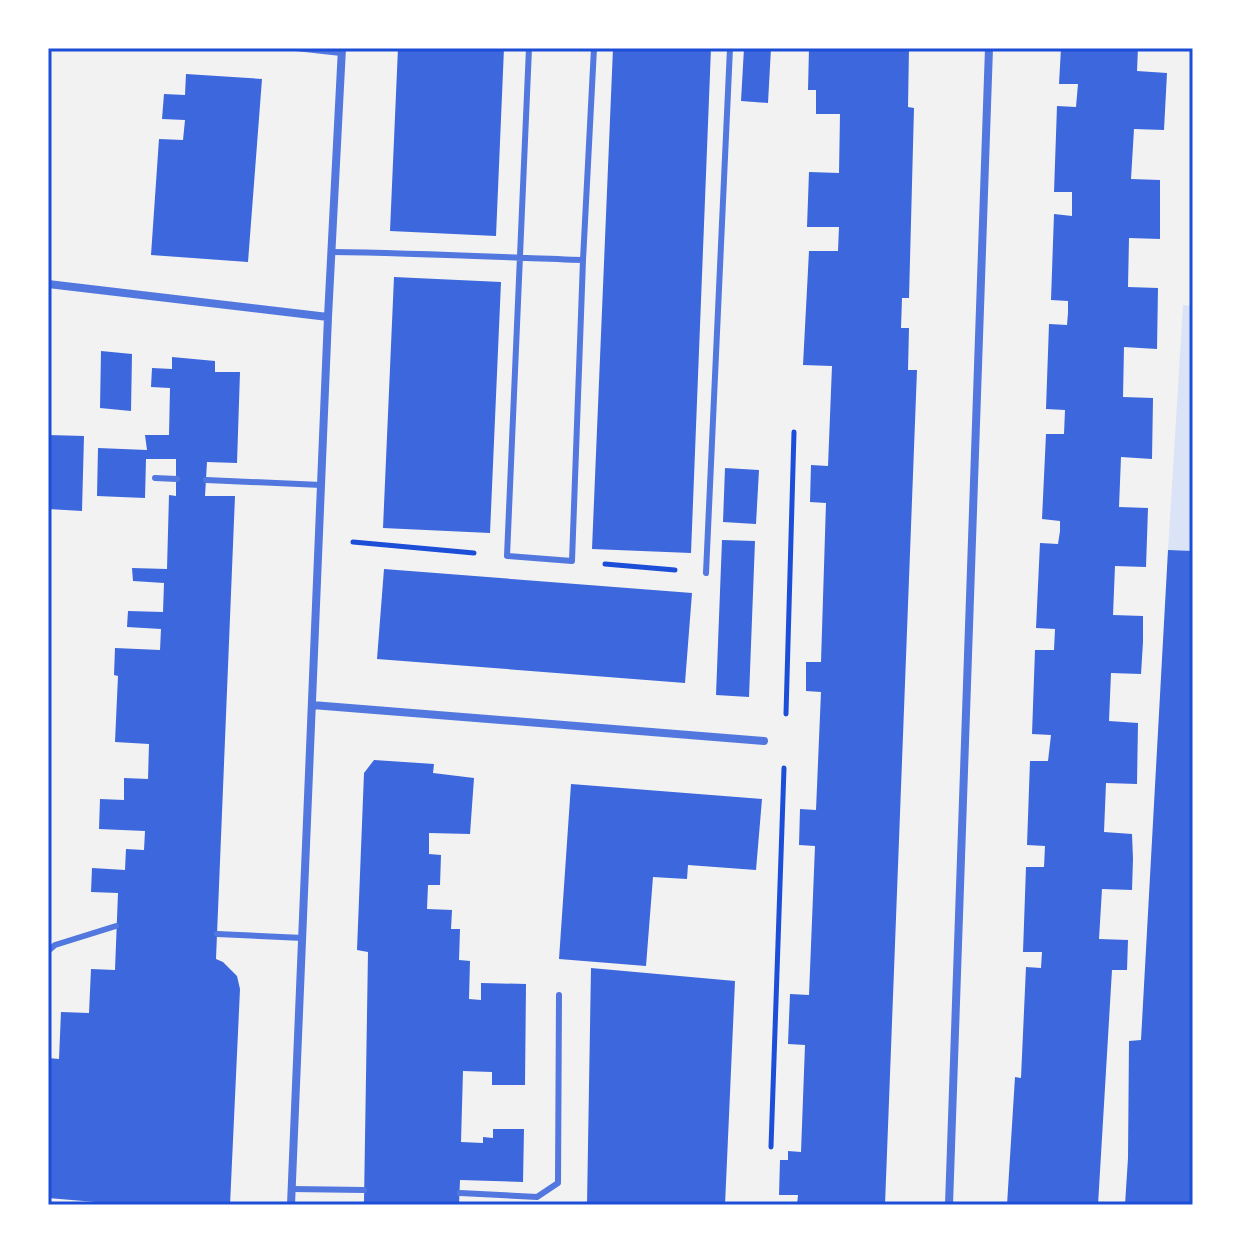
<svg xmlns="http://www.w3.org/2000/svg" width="1241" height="1253" viewBox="0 0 1241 1253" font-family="Raleway,sans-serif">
<rect width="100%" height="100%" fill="#f2f2f2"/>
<!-- green -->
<path fill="#dbe4f7" d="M 1183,305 L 1193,306 L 1193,551 L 1168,550 Z"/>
<!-- building -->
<path fill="#3d67dc" d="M 398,48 L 504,48 L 496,236 L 390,231 Z
M 613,48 L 711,48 L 691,553 L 592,549 Z
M 744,48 L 771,48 L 768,103 L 741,101 Z
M 809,48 L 909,48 L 908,107 L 914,108 L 909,298 L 902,298 L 901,328 L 909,328 L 908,370 L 917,370 L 885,1205 L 797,1205 L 798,1195 L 779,1195 L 780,1160 L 788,1160 L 788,1151 L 801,1152 L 805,1045 L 788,1044 L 790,994 L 809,995 L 815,846 L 799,845 L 800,809 L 816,810 L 821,692 L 806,691 L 806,662 L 821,662 L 826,503 L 810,502 L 811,465 L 828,466 L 832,366 L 803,365 L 809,251 L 838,251 L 839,227 L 807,227 L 809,172 L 839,173 L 840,114 L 816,114 L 816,90 L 808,90 Z
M 1061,48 L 1138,48 L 1137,71 L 1167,73 L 1164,130 L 1134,129 L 1131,179 L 1160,180 L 1160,239 L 1129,238 L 1128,287 L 1158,288 L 1157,349 L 1124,347 L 1123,397 L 1153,398 L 1152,459 L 1121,457 L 1119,507 L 1148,508 L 1146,567 L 1115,566 L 1113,615 L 1143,616 L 1143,642 L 1141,674 L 1111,673 L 1109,721 L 1138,723 L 1137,784 L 1106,783 L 1104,832 L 1132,834 L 1133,859 L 1132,890 L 1102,889 L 1099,939 L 1128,940 L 1127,970 L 1112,970 L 1098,1205 L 1007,1205 L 1015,1077 L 1021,1078 L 1026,967 L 1041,968 L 1042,952 L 1023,952 L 1026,867 L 1044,867 L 1045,846 L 1027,845 L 1030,761 L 1048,761 L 1051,735 L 1032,734 L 1035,650 L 1054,650 L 1055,629 L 1036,628 L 1040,543 L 1058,544 L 1060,531 L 1060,521 L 1042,519 L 1046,434 L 1064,434 L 1065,410 L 1046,409 L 1049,324 L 1067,325 L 1068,313 L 1068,301 L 1051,300 L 1054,214 L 1072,216 L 1072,192 L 1054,192 L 1057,106 L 1076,107 L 1078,84 L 1059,84 Z
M 186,74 L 262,79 L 248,262 L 151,255 L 159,139 L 183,140 L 185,120 L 162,119 L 164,94 L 185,95 Z
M 394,277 L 501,282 L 490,533 L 383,528 Z
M 101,351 L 132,354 L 131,411 L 100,408 Z
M 172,357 L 215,361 L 215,372 L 240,372 L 237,463 L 207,462 L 205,496 L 235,496 L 216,959 L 223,962 L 237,976 L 240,989 L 230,1205 L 119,1205 L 119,1204 L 48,1198 L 48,1058 L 59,1059 L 61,1012 L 89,1013 L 91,969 L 115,970 L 118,893 L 91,892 L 92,868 L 125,870 L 126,849 L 144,850 L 145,831 L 99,829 L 100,799 L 124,800 L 124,778 L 148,779 L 149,744 L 115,742 L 118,676 L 114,675 L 115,648 L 160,650 L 161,629 L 127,627 L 128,611 L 163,612 L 164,583 L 133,581 L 132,568 L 167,569 L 169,495 L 176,496 L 176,459 L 146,459 L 145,498 L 97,496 L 98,448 L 147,450 L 145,435 L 169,435 L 170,388 L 151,387 L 152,368 L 172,369 Z
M 48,435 L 84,436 L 82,511 L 48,509 Z
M 725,468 L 759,470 L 756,524 L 723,522 Z
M 722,540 L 755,541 L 749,697 L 716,695 Z
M 1168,550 L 1193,551 L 1193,1205 L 1125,1205 L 1128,1158 L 1129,1041 L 1141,1040 Z
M 384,569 L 692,593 L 685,683 L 377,659 Z
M 374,760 L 434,764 L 433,773 L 474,778 L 470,834 L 429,833 L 429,854 L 441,855 L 440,885 L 428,885 L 427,909 L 452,910 L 451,929 L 460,929 L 459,960 L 470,961 L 469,999 L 481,1000 L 481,983 L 526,984 L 525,1085 L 492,1085 L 492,1072 L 463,1071 L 461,1142 L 483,1143 L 483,1137 L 493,1138 L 493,1129 L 524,1129 L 523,1182 L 460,1180 L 459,1205 L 349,1205 L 349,1202 L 364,1202 L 368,952 L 357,950 L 364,773 Z
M 571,784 L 762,799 L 756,870 L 688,865 L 687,879 L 653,877 L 646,966 L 559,959 Z
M 591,968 L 735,981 L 725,1205 L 587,1205 Z"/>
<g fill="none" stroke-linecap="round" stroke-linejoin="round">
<!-- path -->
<path stroke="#1d4ed8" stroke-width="5" d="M 353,542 L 474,553
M 605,564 L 675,570
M 786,714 L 794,432
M 771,1147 L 784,768"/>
<!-- service -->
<path stroke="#5277de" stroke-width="6" d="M 296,48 L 341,53
M 332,252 C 416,253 500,257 583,260 L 572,561 L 507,556 L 529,48
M 583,260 L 594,48
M 155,478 L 177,479
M 206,480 L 321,485
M 706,573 L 730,48
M 217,934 L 303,938
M 48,951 L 55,945 L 116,926
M 292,1189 L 364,1190
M 460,1193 L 537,1197 L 558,1183 L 559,995"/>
<!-- minor -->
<path stroke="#5277de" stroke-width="8" d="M 48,284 L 328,317
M 312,705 L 764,741
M 291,1205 L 328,317 L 342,48
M 949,1205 L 989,48"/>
</g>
<!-- border -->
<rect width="1241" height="1253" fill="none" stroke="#ffffff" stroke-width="100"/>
<rect x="50" y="50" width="1141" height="1153" fill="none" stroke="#1d4ed8" stroke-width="3"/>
</svg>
